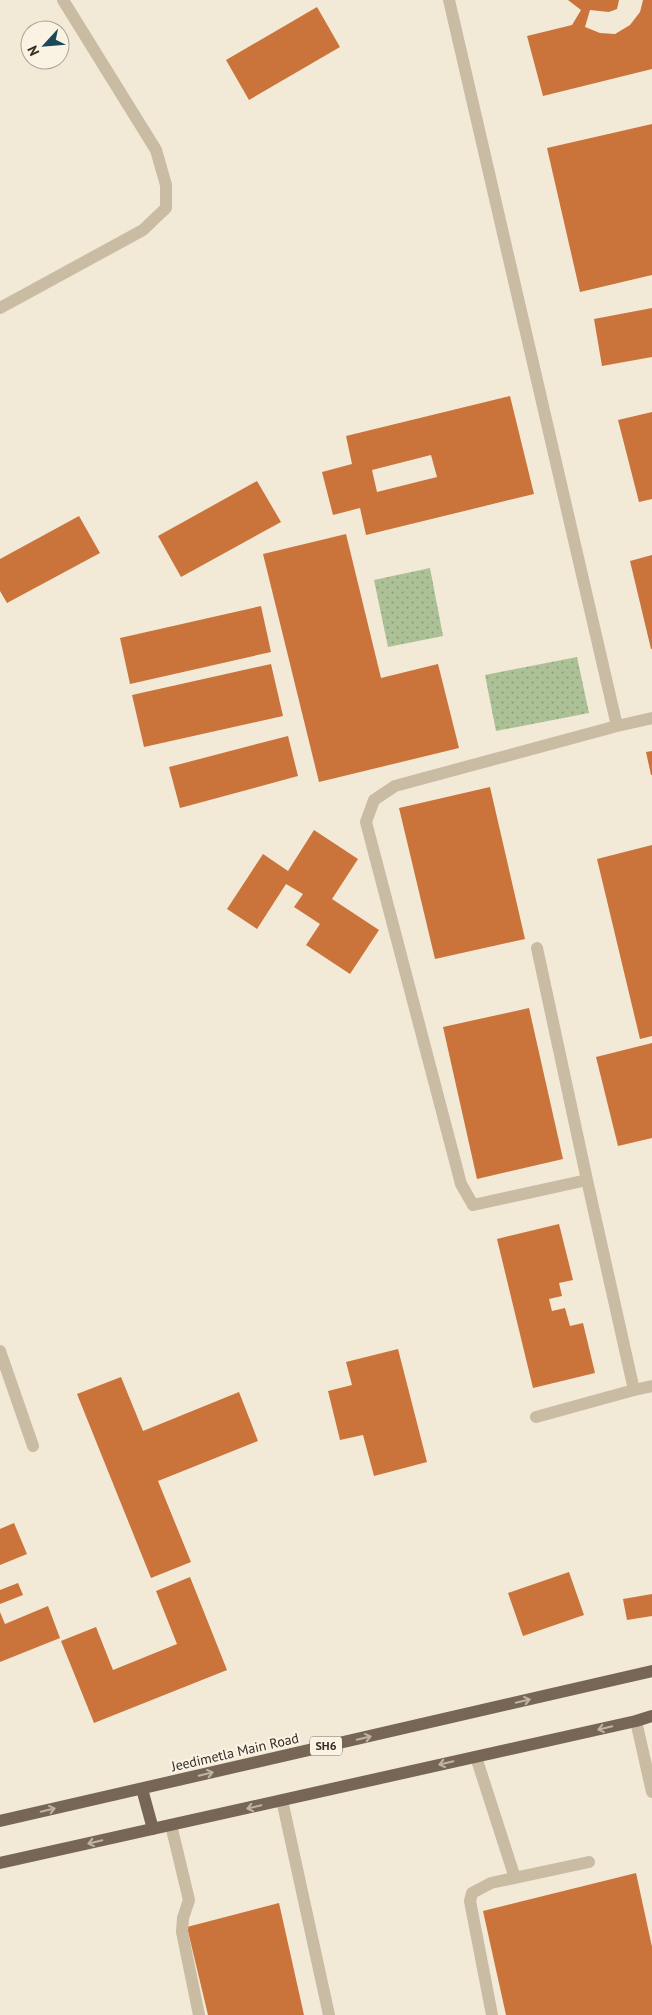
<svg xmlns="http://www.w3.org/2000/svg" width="652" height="2015" viewBox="0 0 652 2015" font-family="'PT Sans',sans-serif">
<defs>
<pattern id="grass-dots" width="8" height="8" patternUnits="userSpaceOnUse" patternTransform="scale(1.25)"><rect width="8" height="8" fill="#adc197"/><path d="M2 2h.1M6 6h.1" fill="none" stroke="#8e9d7b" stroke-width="1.8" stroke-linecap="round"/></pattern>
</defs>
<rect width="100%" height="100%" fill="#f2e9d7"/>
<!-- grass -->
<path fill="url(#grass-dots)" d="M 430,568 L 443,636 L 388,647 L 374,580 Z
M 577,657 L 589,713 L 496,731 L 485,675 Z"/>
<!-- building -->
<path fill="#ca743c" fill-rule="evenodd" d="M 568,0 L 619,0 L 617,9 L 609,12 L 590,10 L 585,27 L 600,33 L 615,34 L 630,25 L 640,12 L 643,0 L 652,0 L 652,69 L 543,96 L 527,36 L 572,25 L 581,10 Z
M 317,7 L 340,47 L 249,100 L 226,60 Z
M 652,124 L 652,275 L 580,292 L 547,148 Z
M 652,308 L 652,357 L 602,366 L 594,319 Z
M 510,396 L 534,494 L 366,535 L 360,508 L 333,515 L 322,472 L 352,464 L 346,436 ZM 431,455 L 437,477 L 377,492 L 372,470 Z
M 652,412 L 652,499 L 639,502 L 618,420 Z
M 257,481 L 281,522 L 181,577 L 158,536 Z
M 79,516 L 100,553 L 7,603 L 0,591 L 0,559 Z
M 346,534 L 381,678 L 438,664 L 459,748 L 319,782 L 263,554 Z
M 652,555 L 652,649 L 651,649 L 630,561 Z
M 261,606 L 271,652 L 130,684 L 120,638 Z
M 271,664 L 283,716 L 144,747 L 132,695 Z
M 288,736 L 298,776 L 180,808 L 169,767 Z
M 652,751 L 652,775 L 651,775 L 646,752 Z
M 490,787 L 525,939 L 435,959 L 399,808 Z
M 314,830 L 358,859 L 332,899 L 379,930 L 350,974 L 306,945 L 320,924 L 294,907 L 303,894 L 286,884 L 257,929 L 227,909 L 263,854 L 288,871 Z
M 652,845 L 652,1036 L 640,1039 L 597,859 Z
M 529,1008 L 563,1159 L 477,1179 L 443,1027 Z
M 652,1043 L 652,1138 L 618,1146 L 596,1057 Z
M 559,1224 L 573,1280 L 559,1283 L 562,1296 L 549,1299 L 552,1311 L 565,1308 L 570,1326 L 583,1323 L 595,1373 L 533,1388 L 497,1239 Z
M 398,1349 L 427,1462 L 374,1476 L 363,1435 L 340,1440 L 328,1391 L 352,1385 L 346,1362 Z
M 121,1377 L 143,1431 L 239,1392 L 258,1441 L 158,1481 L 191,1562 L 151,1578 L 77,1394 Z
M 14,1523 L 27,1554 L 0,1565 L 0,1529 Z
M 569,1572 L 584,1615 L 523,1636 L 508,1593 Z
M 190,1577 L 227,1670 L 94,1723 L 61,1641 L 96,1627 L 113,1670 L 177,1644 L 156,1591 Z
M 18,1583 L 23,1595 L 0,1604 L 0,1590 Z
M 652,1594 L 652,1616 L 627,1620 L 623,1599 Z
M 48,1606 L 60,1638 L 0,1662 L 0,1612 L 5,1624 Z
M 636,1873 L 652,1947 L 652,2015 L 506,2015 L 483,1911 Z
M 279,1903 L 304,2015 L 208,2015 L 187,1927 Z"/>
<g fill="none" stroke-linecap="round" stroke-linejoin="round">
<!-- minor -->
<path stroke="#cabba3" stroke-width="12" d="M 449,0 L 617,726 L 652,718
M 0,308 L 143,230 L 166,208 L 166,185 L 156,150 L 63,0
M 537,948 L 587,1180 L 473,1205 L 461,1184 L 366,822 L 374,800 L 395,786 L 617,726
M 587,1180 L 634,1390 L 652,1386
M 0,1351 L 33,1446
M 536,1417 L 634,1390
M 636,1721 L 652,1792
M 476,1757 L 515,1878
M 282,1800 L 329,2015
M 171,1825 L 189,1900 L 183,1918 L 182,1932 L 199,2015
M 492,2015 L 470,1901 L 472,1893 L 491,1883 L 589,1862"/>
<!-- major -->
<path stroke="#776656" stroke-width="12" d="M 142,1789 L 153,1829
M 0,1821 L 652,1671
M 0,1863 L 636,1721 L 652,1716"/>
</g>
<!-- one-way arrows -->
<defs><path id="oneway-shaft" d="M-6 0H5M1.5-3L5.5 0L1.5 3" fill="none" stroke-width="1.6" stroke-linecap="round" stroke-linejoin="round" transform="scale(1.25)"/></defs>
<g stroke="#bfb4a4">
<use href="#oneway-shaft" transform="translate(523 1701) rotate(-13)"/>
<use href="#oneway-shaft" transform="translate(605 1728) rotate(167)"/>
<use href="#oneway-shaft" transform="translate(364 1738) rotate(-13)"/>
<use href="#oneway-shaft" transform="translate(446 1763) rotate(167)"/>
<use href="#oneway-shaft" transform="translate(206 1774) rotate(-13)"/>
<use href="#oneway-shaft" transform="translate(254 1807) rotate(167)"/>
<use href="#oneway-shaft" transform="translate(48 1810) rotate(-13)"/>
<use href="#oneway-shaft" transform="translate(95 1842) rotate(167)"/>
</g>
<g text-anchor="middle" stroke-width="4.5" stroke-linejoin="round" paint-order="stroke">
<!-- shield labels -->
<rect fill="#faf3e3" stroke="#70685e" stroke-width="1" x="310" y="1736.5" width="32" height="19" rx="4"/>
<g font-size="12" font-weight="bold" fill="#352c25">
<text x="326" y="1750">SH6</text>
</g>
<!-- street labels -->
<g font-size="14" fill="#352c25" stroke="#faf3e3">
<text transform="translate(235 1752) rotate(-13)" y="5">Jeedimetla Main Road</text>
</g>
</g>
<!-- north arrow -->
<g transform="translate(45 45) rotate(244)"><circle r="24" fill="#faf3e3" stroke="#aba397"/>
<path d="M0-4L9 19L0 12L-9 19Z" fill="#1a4a57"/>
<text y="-8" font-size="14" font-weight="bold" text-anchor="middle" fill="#352c25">N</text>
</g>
</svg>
